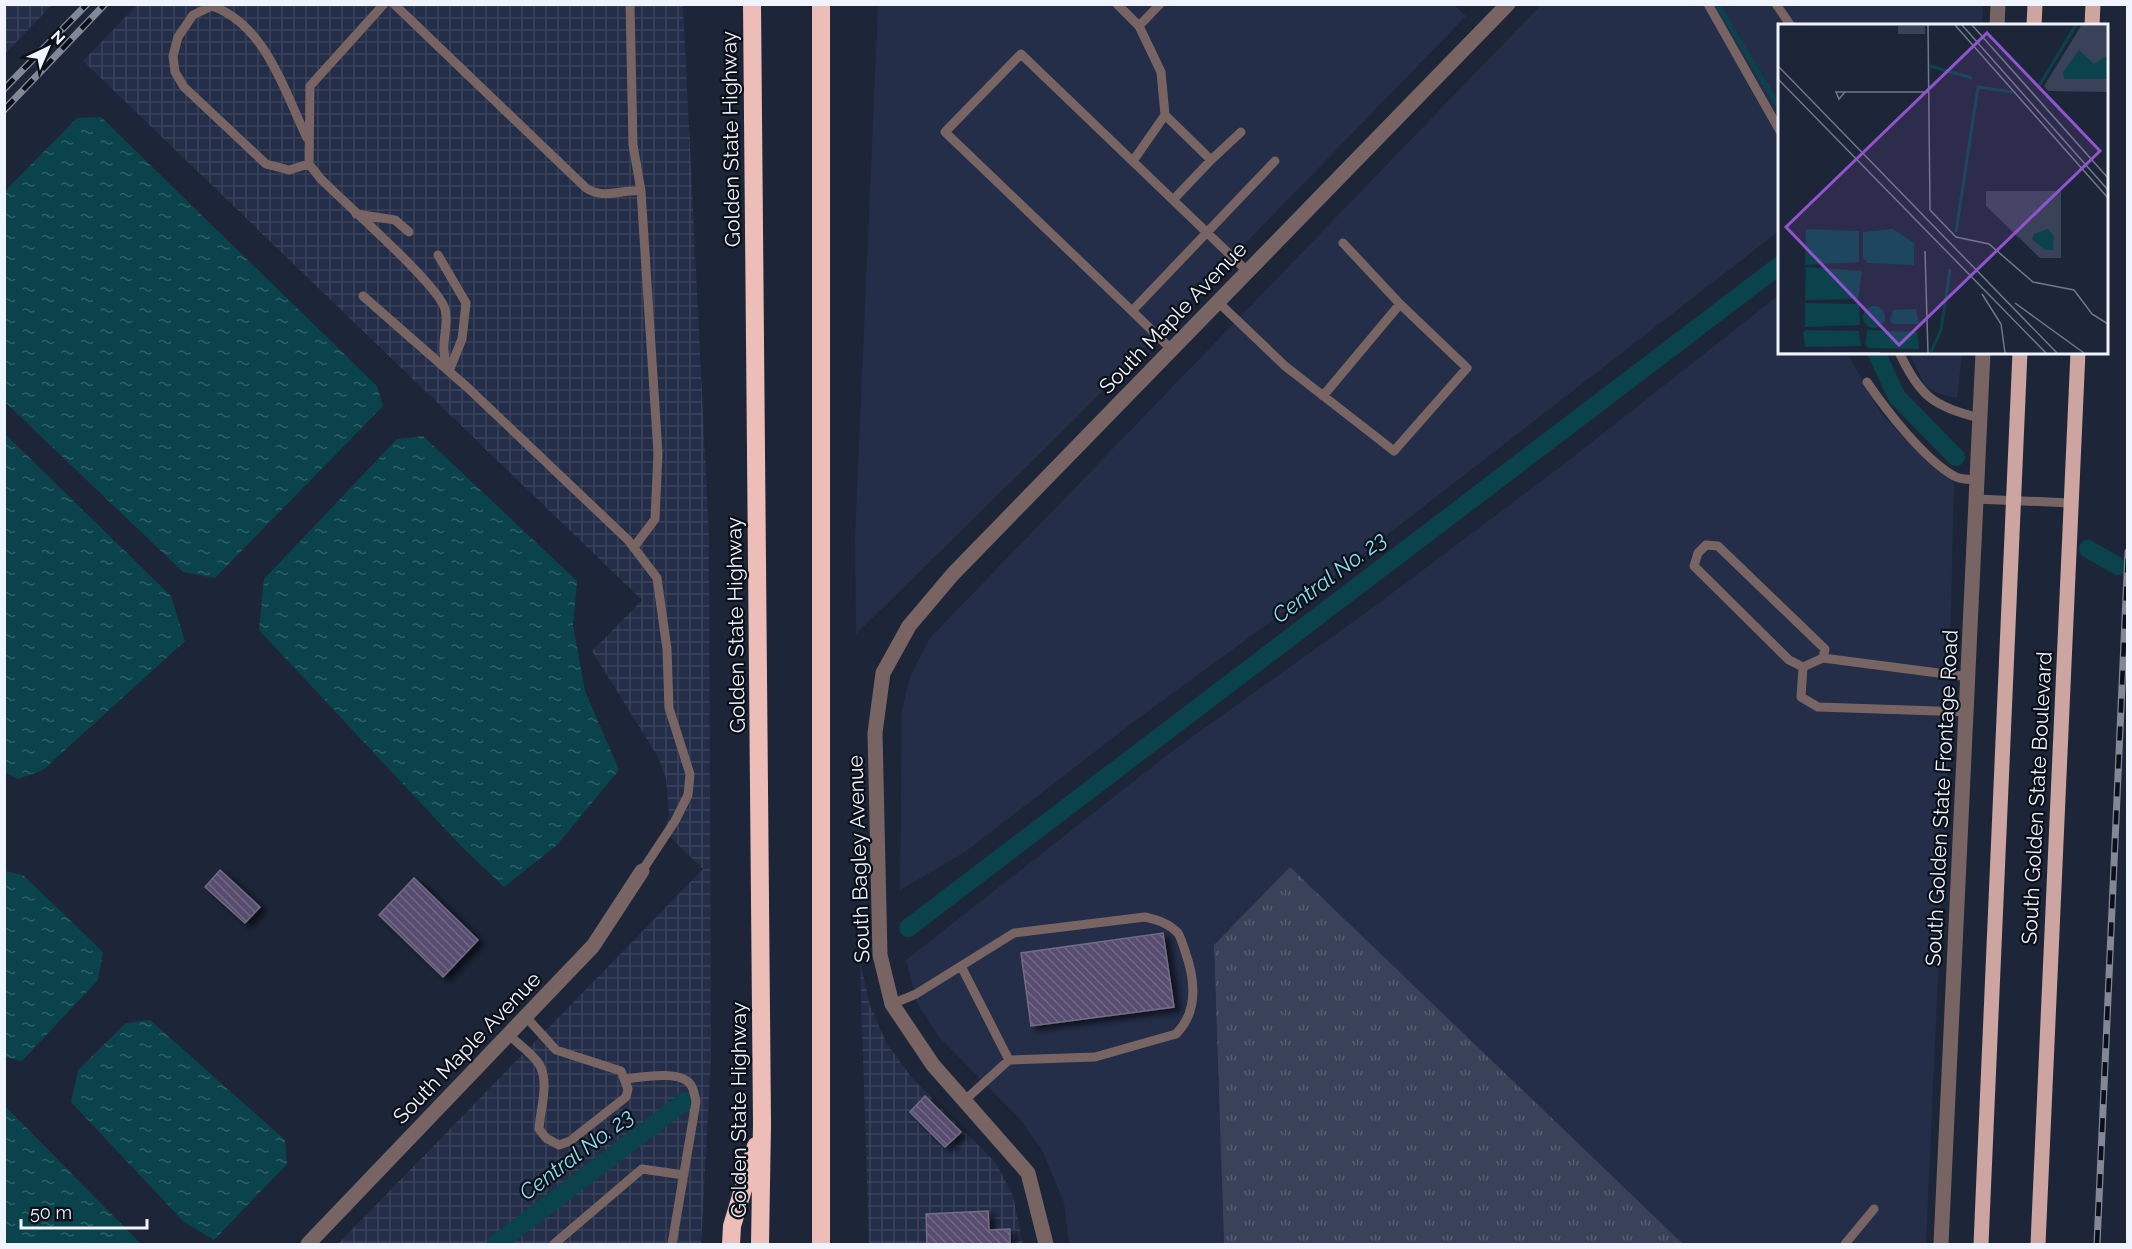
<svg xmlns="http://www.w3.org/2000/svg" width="2132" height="1249" viewBox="0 0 2132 1249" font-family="Raleway,sans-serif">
<defs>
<pattern id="industrial-grid" width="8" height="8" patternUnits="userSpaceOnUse" patternTransform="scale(1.5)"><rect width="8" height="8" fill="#242e48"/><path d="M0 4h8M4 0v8" fill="none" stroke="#39435a"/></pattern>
<pattern id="grass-tufts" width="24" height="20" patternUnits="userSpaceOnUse" patternTransform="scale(1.5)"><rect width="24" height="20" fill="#394258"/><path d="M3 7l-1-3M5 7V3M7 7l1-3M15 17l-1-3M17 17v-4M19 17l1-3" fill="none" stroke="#565e71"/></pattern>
<pattern id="water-ripples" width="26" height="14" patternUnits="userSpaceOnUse" patternTransform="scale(1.5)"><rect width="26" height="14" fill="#0b434d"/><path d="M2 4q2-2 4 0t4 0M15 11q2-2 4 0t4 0" fill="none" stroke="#2f5f68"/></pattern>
<pattern id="building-back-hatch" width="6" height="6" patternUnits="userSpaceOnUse" patternTransform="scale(1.5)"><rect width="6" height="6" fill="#584e70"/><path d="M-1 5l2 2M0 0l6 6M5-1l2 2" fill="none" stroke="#706885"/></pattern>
<filter id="shadow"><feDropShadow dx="6" dy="4" stdDeviation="3" flood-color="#0009"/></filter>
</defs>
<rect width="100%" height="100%" fill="#1d2538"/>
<!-- built -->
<path fill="#242e48" d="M 1453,4 L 1466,16 L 1078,416 L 856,634 L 855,538 L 878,5 Z
M 1541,5 L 1983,5 L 1982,25 L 1780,26 L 1779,231 L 1347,566 L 1136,720 L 965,852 L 900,890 L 902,710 L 910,676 L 930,638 Z
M 1779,295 L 1780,352 L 1847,353 L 1881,413 L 1901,435 L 1954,483 L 1947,775 L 1926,1244 L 1683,1244 L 1214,945 L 1224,1244 L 1069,1244 L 1064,1203 L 1042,1150 L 1020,1119 L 938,1036 L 917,1002 L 906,960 L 1171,752 L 1375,606 L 1568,461 Z
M 1909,353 L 1962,353 L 1957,398 L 1939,394 L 1925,386 Z"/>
<!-- industrial -->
<path fill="url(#industrial-grid)" d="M 5,4 L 52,5 L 5,54 L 4,5 Z
M 137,5 L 683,5 L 709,538 L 711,1061 L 701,1244 L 338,1244 L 703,869 L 665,832 L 669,814 L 666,778 L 658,757 L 592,651 L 642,600 L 83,61 Z
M 860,962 L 870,1006 L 887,1044 L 912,1078 L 996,1163 L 1013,1196 L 1023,1244 L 869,1244 Z"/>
<!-- grass -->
<path fill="url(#grass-tufts)" d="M 1290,867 L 1683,1244 L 1224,1244 L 1214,945 Z"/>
<!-- water -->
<path fill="url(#water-ripples)" d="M 101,117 L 377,386 L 383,406 L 215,578 L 183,572 L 5,402 L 5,191 L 77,118 Z
M 5,434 L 171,596 L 185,641 L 43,770 L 18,779 L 4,772 Z
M 423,436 L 577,581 L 573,625 L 585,691 L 619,770 L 557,845 L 504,887 L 460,845 L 259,630 L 264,579 L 397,439 Z
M 5,871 L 23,875 L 103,952 L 98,980 L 22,1061 L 5,1057 Z
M 150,1020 L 285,1140 L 287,1164 L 214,1240 L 184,1222 L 71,1102 L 78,1070 L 126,1023 Z
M 5,1106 L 141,1244 L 5,1244 Z"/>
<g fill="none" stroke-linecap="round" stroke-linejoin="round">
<!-- stream -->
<path stroke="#0b434d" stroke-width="5" d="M 1717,4 L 1780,109"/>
<!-- canal -->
<path stroke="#0b434d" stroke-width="18" d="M 1876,352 L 1897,397 L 1956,457
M 2088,549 L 2118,566
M 908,928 L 1780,265
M 496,1244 L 685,1101"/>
</g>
<!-- building -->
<path fill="url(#building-back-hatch)" stroke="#726c84" stroke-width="1.5" filter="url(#shadow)" d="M 220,870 L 260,907 L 245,923 L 205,887 Z
M 414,878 L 478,940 L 443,977 L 379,915 Z
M 1163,933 L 1174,1007 L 1031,1026 L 1021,953 Z
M 925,1096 L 961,1132 L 945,1147 L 910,1112 Z
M 988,1211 L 989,1230 L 1010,1229 L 1010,1245 L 927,1245 L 926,1214 Z"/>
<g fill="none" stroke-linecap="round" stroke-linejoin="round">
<!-- service -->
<path stroke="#786563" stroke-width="9" d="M 384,4 L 310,86 L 309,164 L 320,178 C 343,202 438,284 445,309 C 450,327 438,344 448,369
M 394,4 L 586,188 C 605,200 621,189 641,191 L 633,145 L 630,4
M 1117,4 L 1139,26 L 1161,72 L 1165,115 L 1133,161
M 1708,4 L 1780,131
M 1776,4 L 1791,26
M 1139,26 L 1160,4
M 1165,115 L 1211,160 L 1173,200
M 307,138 C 284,91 266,25 212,6 L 193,15 L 178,37 L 173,56 L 175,72 L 184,87 L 266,164 L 289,170 L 309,164
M 1211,160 L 1241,132
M 356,214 L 395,220 L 409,232
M 438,255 L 466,303 L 462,339 L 449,371
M 363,296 L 468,388 L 628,540 L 657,578 L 667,649 L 669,708 L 690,774 L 688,795 L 675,821 L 642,871
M 1218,302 L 1285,366 L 1394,451 L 1467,368 L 1400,304 L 1343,243
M 1132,311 L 945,132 L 1021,54 L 1248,272
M 1172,350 L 1132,311 L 1275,161
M 1899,352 C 1919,395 1933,407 1980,418
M 1867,382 C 1886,410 1924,459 1954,476 C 1960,480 1970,479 1977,480
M 1323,396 L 1400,304
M 1976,499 L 2071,503
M 634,547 L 655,519 L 658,453 L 641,191
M 1823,658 L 1825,649 L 1718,546 L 1706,545 L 1698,553 L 1694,566 L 1789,660 L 1803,667 L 1823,658 L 1969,677
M 1803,667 L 1801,697 L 1818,707 L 1967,712
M 961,966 L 1009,1060
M 892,1004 L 916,994 L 1014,933 L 1145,917 C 1158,920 1168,923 1178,933 C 1181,938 1183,945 1185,951 C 1195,979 1199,1011 1176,1034 L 1095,1057 L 1009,1060 L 965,1100
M 509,1035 C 518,1044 532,1053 539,1064 C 550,1082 540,1110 539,1129 L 546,1138 L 559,1145 L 570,1141 L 626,1097 L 628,1089 L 621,1071 L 556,1050 L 526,1017
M 626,1079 C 642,1077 684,1069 692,1087 C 694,1091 695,1097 696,1102 L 672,1244
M 554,1244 L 642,1169 L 684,1175
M 1845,1244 L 1874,1209"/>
<!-- minor -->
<path stroke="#786563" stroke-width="15" d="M 1997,26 L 1998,4
M 308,1244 L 593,946 L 642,871
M 1046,1244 L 1028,1173 L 933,1065 L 892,1004 L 880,955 L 875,733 L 883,673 L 909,626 L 953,574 L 1508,4
M 1941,1244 L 1983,352"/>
<!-- primary -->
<path stroke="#cca4a0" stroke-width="15" d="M 2034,26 L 2035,4
M 2092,26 L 2093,4
M 1981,1244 L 2020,352
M 2038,1244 L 2078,352"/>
<!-- motorway -->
<path stroke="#edbdb8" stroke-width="18" d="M 752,4 L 762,1124 L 760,1244
M 731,1244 L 732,1226 L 756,1146
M 821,1244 L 821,4"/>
<!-- rail casing -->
<g stroke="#828897" stroke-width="7">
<path id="rail" d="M 4,89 L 87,4
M 4,110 L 105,4
M 2097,1244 L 2128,552"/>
</g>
<!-- rail -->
<use href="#rail" stroke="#0b0f17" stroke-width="4.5" stroke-dasharray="14" stroke-linecap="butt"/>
</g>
<g text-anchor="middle" stroke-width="4.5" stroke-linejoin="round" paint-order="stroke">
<!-- street labels -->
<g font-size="21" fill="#eff4ff" stroke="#0b0f17">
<text transform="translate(731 139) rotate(-91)" y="7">Golden State Highway</text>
<text transform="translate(1173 318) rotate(-46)" y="7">South Maple Avenue</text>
<text transform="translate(736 625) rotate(-91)" y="7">Golden State Highway</text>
<text transform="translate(1942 798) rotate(-87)" y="7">South Golden State Frontage Road</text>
<text transform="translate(2037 798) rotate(-87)" y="7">South Golden State Boulevard</text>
<text transform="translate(859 859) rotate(-92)" y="7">South Bagley Avenue</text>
<text transform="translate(467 1048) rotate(-46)" y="7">South Maple Avenue</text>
<text transform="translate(739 1110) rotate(-90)" y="7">Golden State Highway</text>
</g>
<!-- water labels -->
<g font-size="22" font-style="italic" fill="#87def0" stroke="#0b0f17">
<text transform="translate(1329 577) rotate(-37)" y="8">Central No. 23</text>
<text transform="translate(576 1154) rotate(-37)" y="8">Central No. 23</text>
</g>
</g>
<!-- overview -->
<g transform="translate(1778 24)">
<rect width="330" height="330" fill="#1d2538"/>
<path d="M 120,2 L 147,2 L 147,10 L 120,10 ZM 303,2 L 330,2 L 330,68 L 270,67 L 266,62 ZM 208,167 L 283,167 L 283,234 L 262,234 L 208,182 Z" fill="#394258"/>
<path d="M 301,26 L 316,40 L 330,31 L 330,55 L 286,55 L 285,48 ZM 28,205 L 81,207 L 81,238 L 27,241 ZM 115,205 L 136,219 L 136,241 L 90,239 L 85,234 L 85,208 ZM 270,205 L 276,212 L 275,226 L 267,226 L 254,215 L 256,210 ZM 28,243 L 84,247 L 80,275 L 27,276 ZM 27,279 L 81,280 L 82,301 L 27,303 ZM85 293a11 11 0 1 1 22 0a11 11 0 1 1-22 0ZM 138,285 L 141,300 L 115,300 L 112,297 L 115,286 ZM 28,306 L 81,307 L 83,322 L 27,323 L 25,308 ZM 89,306 L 139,308 L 141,325 L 92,324 L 87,321 Z" fill="#0b434d"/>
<path fill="none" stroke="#0b434d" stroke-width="3" d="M 152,42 L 194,54M 261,62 L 298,1M 178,208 L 200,63 L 234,68M 153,328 L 163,306 L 172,245"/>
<path fill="none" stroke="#717888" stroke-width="1.5" d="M 150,1 L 152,186 L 178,213 L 211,220 L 255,258 L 296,266 L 314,290 L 330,300M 177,1 L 330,174M 184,1 L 330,166M 194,1 L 330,154M 0,42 L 279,329M 0,55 L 268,329M 58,68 L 67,68 L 61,75 ZM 67,68 L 150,68M 147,227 L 150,329M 204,270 L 223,300 L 227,329M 237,279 L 306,329M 0,329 L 102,329"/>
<path fill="#9254cc" fill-opacity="0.15" stroke="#9254cc" stroke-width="3" d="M 209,9 L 322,127 L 121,321 L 8,203 Z"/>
<rect width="330" height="330" fill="none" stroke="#eff4ff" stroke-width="3"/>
</g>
<!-- border -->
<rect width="2132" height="1249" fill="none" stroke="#eff4ff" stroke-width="12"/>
<!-- north arrow -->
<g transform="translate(48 48) rotate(44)" stroke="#0b0f17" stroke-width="4.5" paint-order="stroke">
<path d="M0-4.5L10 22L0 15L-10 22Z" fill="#eff4ff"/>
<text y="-9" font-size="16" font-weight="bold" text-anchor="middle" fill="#eff4ff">N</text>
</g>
<!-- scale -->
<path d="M21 1219v9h126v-9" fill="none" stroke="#eff4ff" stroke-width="3"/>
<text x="30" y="1219" font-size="18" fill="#eff4ff" stroke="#0b0f17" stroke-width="4.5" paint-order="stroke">50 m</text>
</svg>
